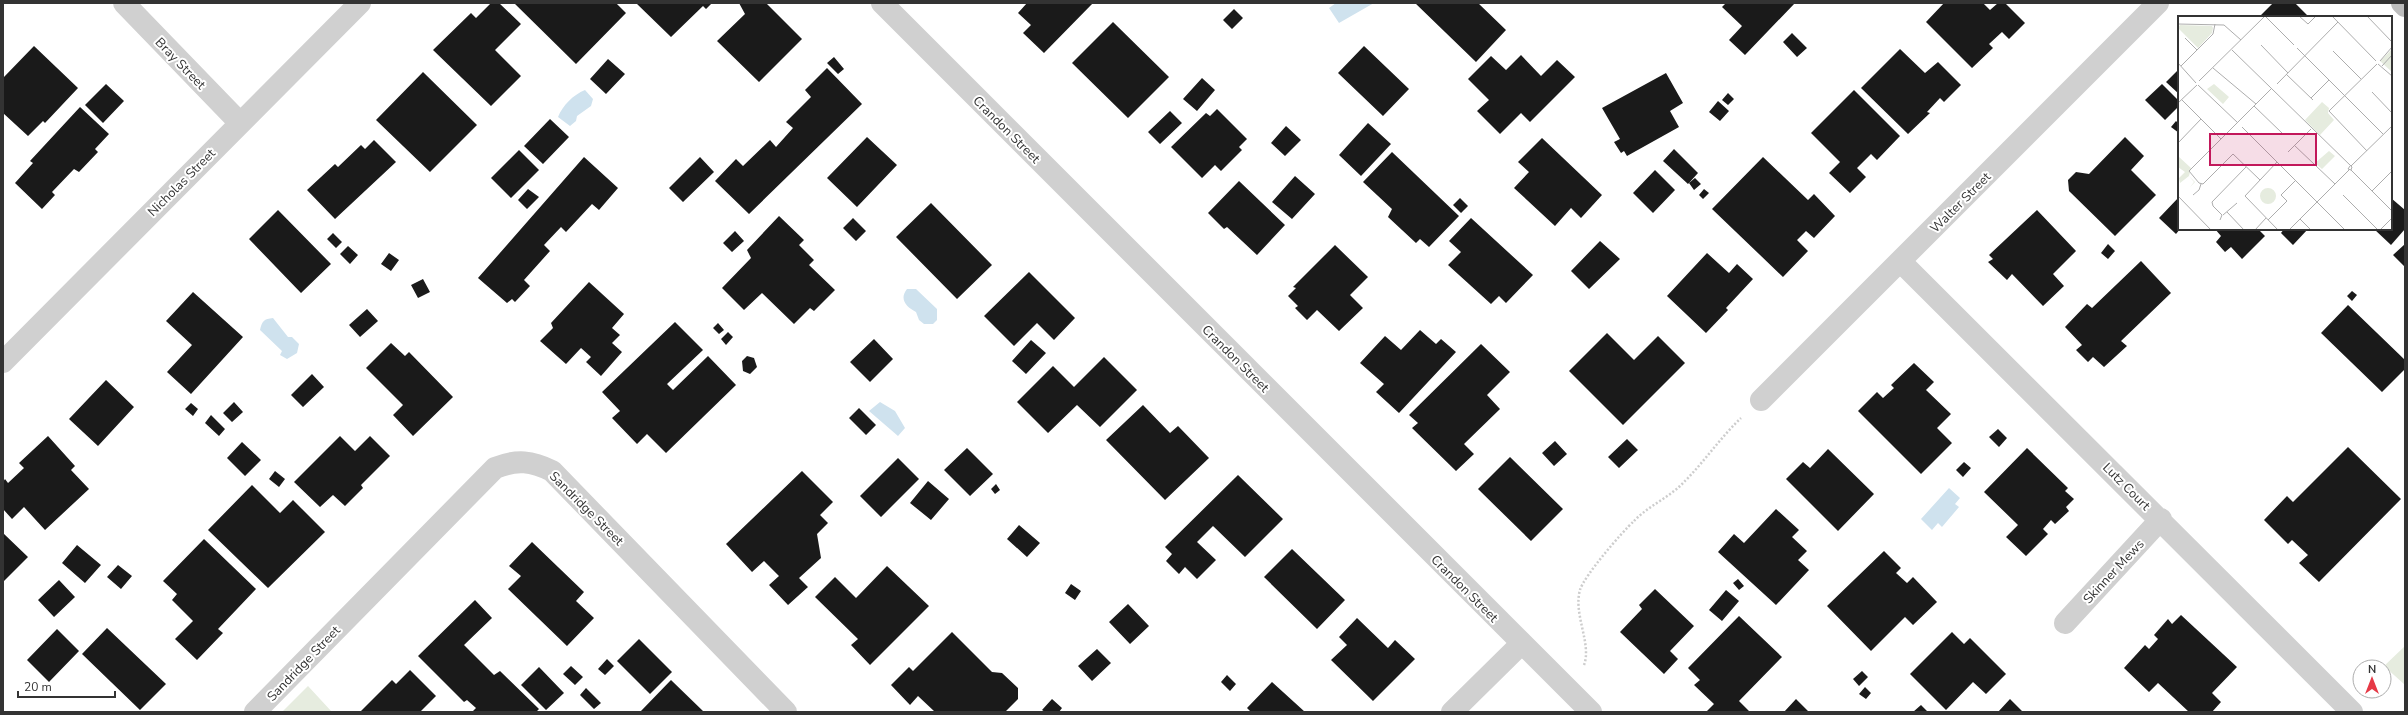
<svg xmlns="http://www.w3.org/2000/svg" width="2408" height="715" viewBox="0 0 2408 715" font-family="'Nunito Sans',sans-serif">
<rect width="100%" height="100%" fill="#fff"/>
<!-- green -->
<path fill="#e6ecdf" d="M 2405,646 L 2405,685 L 2384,666 Z
M 308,686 L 332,712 L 282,712 Z"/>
<!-- water -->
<path fill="#cfe2ee" d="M 1336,3 L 1374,3 L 1339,23 L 1329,8 Z
M 585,90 L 593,99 L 591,106 L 577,116 L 576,121 L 570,126 L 558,117 C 563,105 573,95 585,90 Z
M 907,289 L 916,289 L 937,309 L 937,320 L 933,324 L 924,324 L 919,320 L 916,312 C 906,307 899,299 907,289 Z
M 273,318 L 288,337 L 292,337 L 299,344 L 297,353 L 287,359 L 280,355 L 282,351 L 260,330 C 262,321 264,319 273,318 Z
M 880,402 L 895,411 L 905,428 L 898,436 L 869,411 Z
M 1949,488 L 1960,498 L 1955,504 L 1959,507 L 1942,527 L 1938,523 L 1932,530 L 1921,519 Z"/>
<!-- building -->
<path fill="#1a1a1a" d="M 491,3 L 499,3 L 521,24 L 495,50 L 521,76 L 491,106 L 433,50 L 471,13 L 476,18 Z
M 514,3 L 616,3 L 626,13 L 576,64 Z
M 636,3 L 712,3 L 706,9 L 703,6 L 671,37 Z
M 739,3 L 766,3 L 802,39 L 759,82 L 717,41 L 745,14 Z
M 1027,3 L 1093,3 L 1044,53 L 1023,33 L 1031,25 L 1018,13 Z
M 1415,3 L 1478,3 L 1506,30 L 1476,62 Z
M 1726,3 L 1795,3 L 1745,55 L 1729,40 L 1742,26 L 1722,7 Z
M 1944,3 L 1983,3 L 1990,10 L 1998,3 L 2005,3 L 2025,23 L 2009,39 L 2002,32 L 1989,44 L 1993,48 L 1972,68 L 1926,22 Z
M 2273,3 L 2295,3 L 2309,17 L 2259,17 Z
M 1234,9 L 1243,18 L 1232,29 L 1223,20 Z
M 1113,22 L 1169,77 L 1128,118 L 1072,63 Z
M 1792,33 L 1807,48 L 1797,57 L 1783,42 Z
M 34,46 L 78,88 L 45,123 L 43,121 L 28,136 L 3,113 L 3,78 Z
M 1364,46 L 1409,89 L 1383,116 L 1338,73 Z
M 1900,49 L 1925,73 L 1938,62 L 1961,85 L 1944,102 L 1940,98 L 1927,112 L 1930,113 L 1908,134 L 1861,88 Z
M 1521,55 L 1541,76 L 1557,60 L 1575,77 L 1530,122 L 1521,113 L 1500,134 L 1477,111 L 1489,100 L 1468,79 L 1491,56 L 1506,70 Z
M 834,57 L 844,69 L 838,74 L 827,63 Z
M 608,59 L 625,74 L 606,94 L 590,79 Z
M 827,68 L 862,104 L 749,214 L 715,181 L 736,159 L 743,166 L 770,140 L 776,147 L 793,128 L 786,122 L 811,97 L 805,90 Z
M 2179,69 L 2179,94 L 2166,82 Z
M 423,72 L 477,125 L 430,172 L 376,120 Z
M 1666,73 L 1683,103 L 1670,111 L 1679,127 L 1627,156 L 1624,151 L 1621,153 L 1614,142 L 1620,139 L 1602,108 Z
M 1202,78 L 1215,90 L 1197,111 L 1183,99 Z
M 106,84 L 124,101 L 103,123 L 85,105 Z
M 2162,84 L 2179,101 L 2179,106 L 2165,120 L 2145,100 Z
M 1854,90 L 1900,136 L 1877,160 L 1871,154 L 1857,168 L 1866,177 L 1850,193 L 1829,173 L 1840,162 L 1811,133 Z
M 1728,93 L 1734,99 L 1728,105 L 1722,100 Z
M 1718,101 L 1729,111 L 1720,121 L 1709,112 Z
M 80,107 L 109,134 L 95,149 L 98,152 L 79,172 L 74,169 L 52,192 L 55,195 L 42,209 L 15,183 L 33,163 L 30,161 Z
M 1217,109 L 1247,139 L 1239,147 L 1242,150 L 1221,171 L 1215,165 L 1202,178 L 1171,147 L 1206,113 L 1210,116 Z
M 1170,111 L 1182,123 L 1160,144 L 1148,132 Z
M 550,119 L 569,137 L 543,164 L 524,146 Z
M 2176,121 L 2179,124 L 2179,133 L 2171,127 Z
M 1368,123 L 1391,144 L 1361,176 L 1339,155 Z
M 1286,126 L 1301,140 L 1285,156 L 1271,143 Z
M 867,137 L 897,165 L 857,207 L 827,178 Z
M 2125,137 L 2144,156 L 2131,170 L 2156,195 L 2115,236 L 2069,191 L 2068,180 L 2076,172 L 2089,174 Z
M 1542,138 L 1602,195 L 1581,218 L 1571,208 L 1555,226 L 1514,188 L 1529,172 L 1518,162 Z
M 374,140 L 396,162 L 335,219 L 307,190 L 335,164 L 338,167 L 361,145 L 365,149 Z
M 1674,149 L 1698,173 L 1688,184 L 1663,161 Z
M 519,150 L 539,170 L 511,198 L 491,178 Z
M 1392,152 L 1459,216 L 1429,247 L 1420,239 L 1416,243 L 1388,217 L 1392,209 L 1363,182 Z
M 584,157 L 618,188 L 599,210 L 592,204 L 566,232 L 561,227 L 544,245 L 550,251 L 524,280 L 530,286 L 515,302 L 512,299 L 507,303 L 478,278 Z
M 700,157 L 714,172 L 683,202 L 669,188 Z
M 1763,157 L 1808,200 L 1814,194 L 1835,216 L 1814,238 L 1806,231 L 1797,240 L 1808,251 L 1783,277 L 1712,209 Z
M 1655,170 L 1675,190 L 1653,213 L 1633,193 Z
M 1295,176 L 1315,194 L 1292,219 L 1272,202 Z
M 1695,178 L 1701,184 L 1694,190 L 1689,183 Z
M 1239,181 L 1285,225 L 1257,255 L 1227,227 L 1224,229 L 1208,213 Z
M 528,189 L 539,197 L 527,209 L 518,200 Z
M 1704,189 L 1709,193 L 1703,199 L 1699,195 Z
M 2179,197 L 2180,229 L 2176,234 L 2159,218 Z
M 1460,198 L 1468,206 L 1461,213 L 1453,205 Z
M 2391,198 L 2405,210 L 2405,229 L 2391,245 L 2374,229 L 2391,229 Z
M 931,203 L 992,265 L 957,299 L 896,237 Z
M 278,210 L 331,264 L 301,293 L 249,239 Z
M 2037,210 L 2076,251 L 2053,274 L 2064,286 L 2043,306 L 2012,274 L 2007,280 L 1988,262 L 1993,259 L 1989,255 Z
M 779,216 L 804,240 L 799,245 L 814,260 L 809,265 L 835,290 L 814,311 L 810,308 L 794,324 L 762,293 L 744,310 L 722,288 L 751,258 L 747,250 Z
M 853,218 L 866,231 L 856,241 L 843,228 Z
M 1471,218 L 1533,275 L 1506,303 L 1499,296 L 1491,304 L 1448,265 L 1461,252 L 1449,241 Z
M 2215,229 L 2262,229 L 2260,231 L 2265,236 L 2242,259 L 2231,247 L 2225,252 L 2216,242 L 2221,236 Z
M 2284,229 L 2308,229 L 2293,245 L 2281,233 Z
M 735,231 L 744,241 L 732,252 L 723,243 Z
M 333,233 L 342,242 L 336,248 L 327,239 Z
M 1600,241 L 1620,259 L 1589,289 L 1571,271 Z
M 2108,244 L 2115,251 L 2108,259 L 2101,253 Z
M 2405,244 L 2405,267 L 2393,255 Z
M 1335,245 L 1368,277 L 1350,295 L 1363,308 L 1339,331 L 1317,310 L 1307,320 L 1295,308 L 1298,306 L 1288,296 L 1296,288 L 1293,287 Z
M 348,246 L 358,255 L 350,264 L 340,254 Z
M 389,253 L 399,260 L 391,271 L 381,264 Z
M 1707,253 L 1729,273 L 1737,264 L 1753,279 L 1726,308 L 1728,310 L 1706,333 L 1667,296 Z
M 2141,261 L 2171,293 L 2121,341 L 2127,346 L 2104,367 L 2093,357 L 2088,362 L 2076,350 L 2082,345 L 2065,327 L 2087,304 L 2092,308 Z
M 1029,272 L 1075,318 L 1054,340 L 1037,323 L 1014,346 L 984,316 Z
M 423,279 L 430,292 L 418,298 L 411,285 Z
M 589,282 L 624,314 L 612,328 L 620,335 L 612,343 L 622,352 L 601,376 L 586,362 L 591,357 L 581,348 L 566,364 L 540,341 L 553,328 L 551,323 Z
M 2352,291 L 2357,295 L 2352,301 L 2347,296 Z
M 193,292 L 243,337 L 191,394 L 167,372 L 192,345 L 166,321 Z
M 2348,305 L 2405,360 L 2405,369 L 2382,392 L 2321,333 Z
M 367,309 L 378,321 L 360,337 L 349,325 Z
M 675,322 L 703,350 L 667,384 L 673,390 L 708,356 L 736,385 L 666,453 L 647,434 L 637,444 L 612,418 L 620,411 L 602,392 Z
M 718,323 L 724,330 L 719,334 L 713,328 Z
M 1420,330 L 1436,344 L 1441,339 L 1456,352 L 1399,413 L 1376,392 L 1384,384 L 1360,363 L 1385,336 L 1401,350 Z
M 728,332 L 733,337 L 726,345 L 721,339 Z
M 1607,333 L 1634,360 L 1658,336 L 1685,363 L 1623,425 L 1569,371 Z
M 874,339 L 893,359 L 870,382 L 850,362 Z
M 1031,340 L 1046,353 L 1026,374 L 1012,361 Z
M 391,343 L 405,356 L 409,352 L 453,397 L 413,436 L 393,415 L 403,405 L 366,368 Z
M 1481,344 L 1510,372 L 1487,395 L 1500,409 L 1464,444 L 1474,454 L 1456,471 L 1412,428 L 1418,423 L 1409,415 Z
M 747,356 L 754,358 L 757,367 L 750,374 L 743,371 L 742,361 Z
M 1104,357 L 1137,390 L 1100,427 L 1077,405 L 1048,433 L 1017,402 L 1053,366 L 1074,387 Z
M 1914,363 L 1934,382 L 1926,390 L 1951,414 L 1937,428 L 1952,443 L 1921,474 L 1858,411 L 1877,392 L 1883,398 L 1894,388 L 1891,385 Z
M 312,374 L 324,387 L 303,407 L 291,395 Z
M 106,380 L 134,407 L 98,446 L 69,419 Z
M 234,402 L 243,412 L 232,422 L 223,413 Z
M 191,403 L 198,409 L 193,416 L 185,409 Z
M 1143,405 L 1170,433 L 1178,426 L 1209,458 L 1165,500 L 1106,440 Z
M 859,408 L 876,425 L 866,435 L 849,418 Z
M 211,415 L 225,429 L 219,436 L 205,423 Z
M 1998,429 L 2007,438 L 1999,447 L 1989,437 Z
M 48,436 L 75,466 L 71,470 L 89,489 L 45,530 L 24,507 L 12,519 L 3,509 L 3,482 L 5,479 L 8,483 L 24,468 L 19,463 Z
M 340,436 L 355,451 L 370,436 L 390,456 L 361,485 L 363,488 L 345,506 L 333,495 L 320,507 L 294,482 Z
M 1627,439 L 1638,450 L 1619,468 L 1608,457 Z
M 1555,441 L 1567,454 L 1554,466 L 1542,453 Z
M 242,442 L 261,460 L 245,476 L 227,458 Z
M 2348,447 L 2401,499 L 2319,582 L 2299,563 L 2308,555 L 2292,540 L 2288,544 L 2264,520 L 2287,496 L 2293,502 Z
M 967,448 L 993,474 L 970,496 L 944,470 Z
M 2027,448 L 2068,488 L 2065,491 L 2074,499 L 2066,507 L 2069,511 L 2055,524 L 2051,520 L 2043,529 L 2048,534 L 2026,556 L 2006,537 L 2018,525 L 1984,492 Z
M 1828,449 L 1874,494 L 1838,531 L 1786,479 L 1803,462 L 1810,468 Z
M 1510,457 L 1563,509 L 1531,541 L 1478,489 Z
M 898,458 L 919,479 L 881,517 L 860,496 Z
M 1964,462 L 1971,468 L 1963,477 L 1956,470 Z
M 275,471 L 285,479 L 279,487 L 269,479 Z
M 802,471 L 833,502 L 820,515 L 828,523 L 817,534 L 821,558 L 799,578 L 808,587 L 788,605 L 769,585 L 779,576 L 764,561 L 752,572 L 726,544 Z
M 1238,475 L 1283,519 L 1245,557 L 1213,526 L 1197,542 L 1216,560 L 1197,579 L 1185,567 L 1179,574 L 1166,561 L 1172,554 L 1165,547 Z
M 928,481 L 949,499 L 931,520 L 910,503 Z
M 996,484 L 1000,490 L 995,494 L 991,489 Z
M 252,485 L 280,513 L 293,500 L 325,532 L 268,588 L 208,530 Z
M 1776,509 L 1799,530 L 1792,537 L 1807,551 L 1798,560 L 1809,570 L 1776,605 L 1718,552 L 1734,534 L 1744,543 Z
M 1019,525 L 1040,543 L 1027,557 L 1007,539 Z
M 3,533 L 28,557 L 4,581 L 3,580 Z
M 204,539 L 256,589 L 218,629 L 223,633 L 197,660 L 175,639 L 193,621 L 172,600 L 177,594 L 163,581 Z
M 532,542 L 584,592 L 576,601 L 594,618 L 567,646 L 508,589 L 521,576 L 509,566 Z
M 77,545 L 101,565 L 85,583 L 62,563 Z
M 1292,549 L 1345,600 L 1317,629 L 1264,577 Z
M 1884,551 L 1901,568 L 1896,573 L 1907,583 L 1913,577 L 1937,602 L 1913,625 L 1905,617 L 1871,651 L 1827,606 Z
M 118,565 L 132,576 L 121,589 L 107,577 Z
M 887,566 L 929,606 L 870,665 L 851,645 L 858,639 L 815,597 L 835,577 L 856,598 Z
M 1738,579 L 1744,586 L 1739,590 L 1733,583 Z
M 59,580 L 75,597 L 54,617 L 38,600 Z
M 1071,584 L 1081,591 L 1075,600 L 1065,593 Z
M 1655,589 L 1694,626 L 1670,651 L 1678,659 L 1664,674 L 1620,632 L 1642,609 L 1639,605 Z
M 1726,590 L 1739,601 L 1722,621 L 1709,610 Z
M 475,600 L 492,618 L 464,645 L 494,675 L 500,671 L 539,709 L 536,712 L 472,712 L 476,708 L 467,700 L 464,702 L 418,656 Z
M 1128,604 L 1149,626 L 1130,644 L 1109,622 Z
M 2181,615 L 2237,667 L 2212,693 L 2221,702 L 2212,712 L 2189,712 L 2158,683 L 2149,692 L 2124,668 L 2145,645 L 2149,649 L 2158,639 L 2154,635 L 2168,619 L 2172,624 Z
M 1739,616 L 1782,657 L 1739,701 L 1750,712 L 1706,712 L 1714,704 L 1694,685 L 1700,680 L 1688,668 Z
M 1357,618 L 1388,648 L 1395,640 L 1415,659 L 1373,701 L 1331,660 L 1347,645 L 1339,637 Z
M 107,628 L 166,684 L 140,710 L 82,654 Z
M 57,629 L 79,651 L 49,682 L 27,660 Z
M 952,632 L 992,672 L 1002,673 L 1018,688 L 1018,699 L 1005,712 L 935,712 L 918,696 L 910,705 L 891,685 L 909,667 L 913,671 Z
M 1952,632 L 1964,644 L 1970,638 L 2006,674 L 1986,694 L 1973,682 L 1946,710 L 1910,674 Z
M 639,639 L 672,672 L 650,694 L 617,661 Z
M 1097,649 L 1111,663 L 1092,681 L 1078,666 Z
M 607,659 L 614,666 L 605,675 L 598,669 Z
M 571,666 L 583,677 L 575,685 L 563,674 Z
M 539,667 L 564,693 L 546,710 L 521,685 Z
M 410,670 L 436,696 L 420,712 L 360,712 L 392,680 L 396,684 Z
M 1862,671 L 1868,677 L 1859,686 L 1853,679 Z
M 1227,675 L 1236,684 L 1230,691 L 1221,682 Z
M 671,680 L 704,712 L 640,712 Z
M 1272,682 L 1305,712 L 1251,712 L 1247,708 Z
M 1865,687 L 1871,693 L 1866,699 L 1859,694 Z
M 586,688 L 601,703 L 594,709 L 580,695 Z
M 1052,699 L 1062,708 L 1059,712 L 1045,712 L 1042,710 Z
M 1796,699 L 1809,712 L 1784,712 Z
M 2010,699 L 2023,712 L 1998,712 Z
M 1921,705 L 1928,712 L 1913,712 Z"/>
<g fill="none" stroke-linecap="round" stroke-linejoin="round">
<!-- path -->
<path stroke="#cdcdcd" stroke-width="2.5" stroke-dasharray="2 2" stroke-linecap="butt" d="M 1584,665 C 1592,644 1573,614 1580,590 C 1584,576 1622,532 1634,521 C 1647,507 1666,499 1680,486 C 1702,465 1719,439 1741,418"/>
<!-- street -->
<path stroke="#d0d0d0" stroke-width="22" d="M 124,3 L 239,122
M 882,3 L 1591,712
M 1900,261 L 2352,712
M 3,362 L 360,3
M 1761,400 L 2158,3
M 2065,623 L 2161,519
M 255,712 L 495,468 C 517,459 532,461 552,471 L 786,712
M 1452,712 L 1521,644"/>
<!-- secondary -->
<path stroke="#bdbdbd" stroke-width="22" d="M 2402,3 L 2405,6"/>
</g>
<g text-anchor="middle" stroke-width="4" stroke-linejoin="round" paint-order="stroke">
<!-- street labels -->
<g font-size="13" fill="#333" stroke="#fff">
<text transform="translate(181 63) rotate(46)" y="5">Bray Street</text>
<text transform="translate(1007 129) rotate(45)" y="5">Crandon Street</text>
<text transform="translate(181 182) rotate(-45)" y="5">Nicholas Street</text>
<text transform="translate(1960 202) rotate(-45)" y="5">Walter Street</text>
<text transform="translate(1236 358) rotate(45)" y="5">Crandon Street</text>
<text transform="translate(2127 486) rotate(45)" y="5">Lutz Court</text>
<text transform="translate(587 508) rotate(45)" y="5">Sandridge Street</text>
<text transform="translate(2113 571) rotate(-47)" y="5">Skinner Mews</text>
<text transform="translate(1465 588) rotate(45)" y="5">Crandon Street</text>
<text transform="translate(303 663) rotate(-46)" y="5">Sandridge Street</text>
</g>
</g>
<!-- overview -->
<g transform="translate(2178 16)">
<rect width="214" height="214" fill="#fff"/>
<path d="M 2,9 L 34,10 L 35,12 L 34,17 L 20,32 L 0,12 ZM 214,33 L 214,56 L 202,45 ZM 36,68 L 51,81 L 45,88 L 29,73 ZM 144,86 L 151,92 L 150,97 L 156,104 L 142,119 L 127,104 ZM 151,135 L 157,140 L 144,153 L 137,147 ZM 0,140 L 13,152 L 11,160 L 17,166 L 12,171 L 16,166 L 11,160 L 2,167 L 1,162 L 7,156 L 0,151 ZM82 180a8 8 0 1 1 16 0a8 8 0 1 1-16 0Z" fill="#e6ecdf"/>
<path fill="none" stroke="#adadad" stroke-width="1" d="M 87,0 L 116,29M 121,0 L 130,8 L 138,0M 154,0 L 198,45M 189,0 L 214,26M 0,8 L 46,9 L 63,24M 7,22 L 19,34M 83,29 L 110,57M 119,32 L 205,118M 54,34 L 174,151 L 173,154 L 170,153 L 172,150M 155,35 L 183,63M 202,45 L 214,31M 0,47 L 18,67M 200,48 L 214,60M 3,50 L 35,18 L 37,8M 204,50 L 214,39M 35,52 L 78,88M 108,58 L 135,84M 21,65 L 87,0M 99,68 L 160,6M 20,69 L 60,107M 194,76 L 214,97M 133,82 L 151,64M 4,84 L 43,123M 0,87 L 19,69M 76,90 L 104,117M 64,111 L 167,214M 0,127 L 23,103M 116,129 L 157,168M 189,135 L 151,95 L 199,48M 110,136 L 133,113M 99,146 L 67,180 L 100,214M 173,150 L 214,110M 173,154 L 214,195M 82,164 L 55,138 L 25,168 L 21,167 L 11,155 L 93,73M 194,175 L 214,155M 15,179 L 21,174 L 23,168M 165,179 L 200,214M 0,180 L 33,214M 49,196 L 66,214M 45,199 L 59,187M 122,203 L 133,214M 42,204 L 44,199 L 35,190 L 34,186 L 68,151M 90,204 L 109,185 L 103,179 L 117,165M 77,214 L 88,202M 111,214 L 171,154M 202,214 L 214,202"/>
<path fill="#c2185b" fill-opacity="0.15" stroke="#c2185b" stroke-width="2" d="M 32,118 L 138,118 L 138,149 L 32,149 Z"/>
<rect width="214" height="214" fill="none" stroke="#333" stroke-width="2"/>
</g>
<!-- border -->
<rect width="2408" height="715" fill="none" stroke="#333333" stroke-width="8"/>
<!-- north arrow -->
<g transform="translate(2372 679)"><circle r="19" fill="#ffffff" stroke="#adadad"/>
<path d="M0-3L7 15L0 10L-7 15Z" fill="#e63946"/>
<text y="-6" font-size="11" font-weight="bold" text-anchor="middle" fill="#333333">N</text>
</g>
<!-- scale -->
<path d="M18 691v6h97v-6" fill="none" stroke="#333333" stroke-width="2"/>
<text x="24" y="691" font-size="12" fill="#333333" stroke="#ffffff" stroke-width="3" paint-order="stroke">20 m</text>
</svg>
